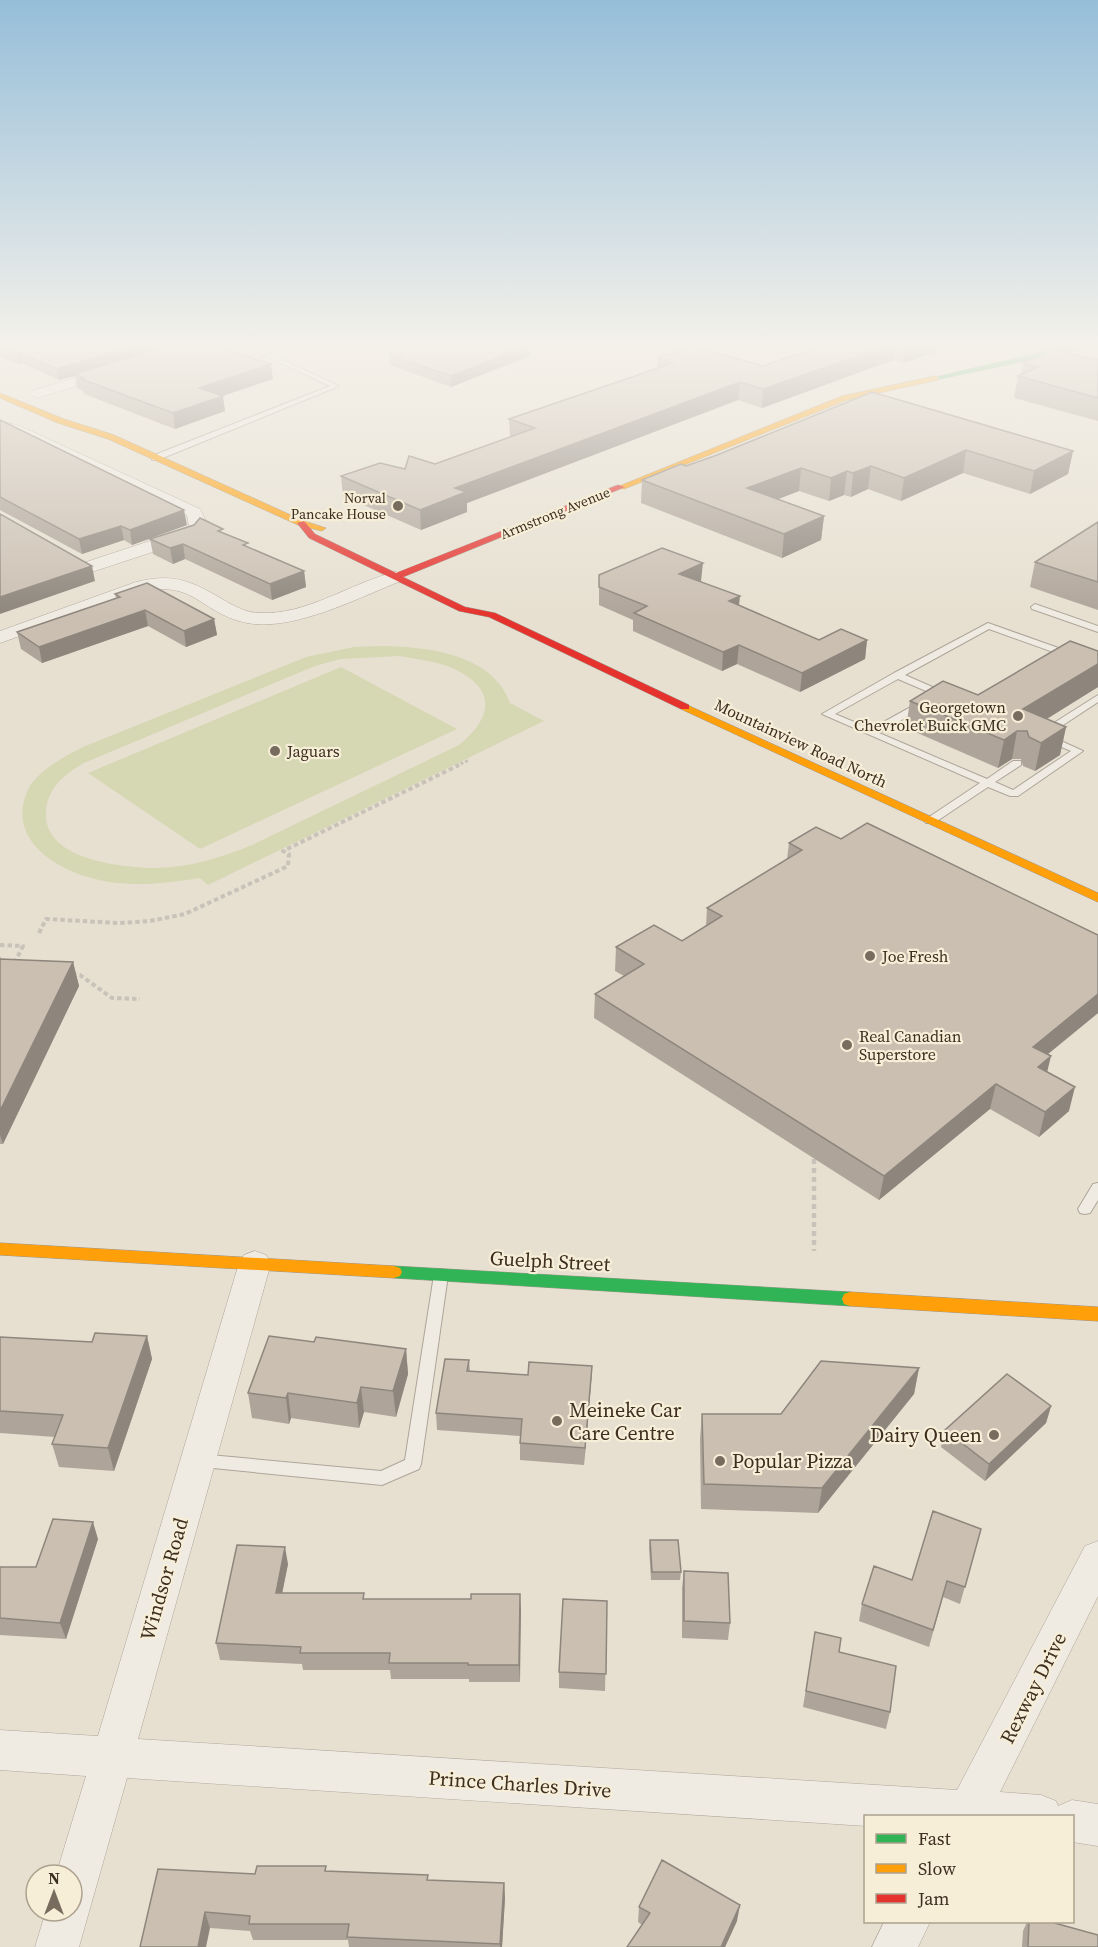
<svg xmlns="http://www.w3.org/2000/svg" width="1098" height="1947" viewBox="0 0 1098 1947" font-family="'Source Serif 4',serif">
<rect width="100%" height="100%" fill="#e7e0d1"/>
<!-- green -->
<path fill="#d6d7b3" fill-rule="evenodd" d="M 383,646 C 428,647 493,654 510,703 L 544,721 L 208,885 L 200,878 C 169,883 135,887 104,881 C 59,873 0,839 31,784 C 44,767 64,757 83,747 L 306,657 L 354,647 ZM 399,656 C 416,659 434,661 450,667 C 496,687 495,716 459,745 L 252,845 C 220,858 188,868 153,868 C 119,867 43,859 46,812 C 47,788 65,774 84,763 L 315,666 L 341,659 Z
M 341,667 L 457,729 L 200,849 L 88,773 Z"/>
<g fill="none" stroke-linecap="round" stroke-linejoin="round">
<!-- lane casing -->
<g stroke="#ada599" stroke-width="2">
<path id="lane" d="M 243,345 L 250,345 L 339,386 L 158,460 L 152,460 L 152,456 L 330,386 Z
M 1035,604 L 1098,626 L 1098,632 L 1032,609 L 1031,607 Z
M 988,623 L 1098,662 L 1098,668 L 989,629 L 905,675 L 946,693 L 946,697 L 940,697 L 898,679 L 835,714 L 871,729 L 918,703 L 924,703 L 924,707 L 879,733 L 987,779 L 1013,761 L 1021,761 L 1021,765 L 995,782 L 1013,790 L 1071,751 L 1038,737 L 1038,733 L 1098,695 L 1098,702 L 1048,735 L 1083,751 L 1018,796 L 1010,796 L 988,787 L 934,823 L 926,823 L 925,821 L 926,819 L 980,783 L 822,714 L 894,673 Z
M 1098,1183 L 1098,1200 L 1090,1213 L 1085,1214 L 1080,1213 L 1078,1209 L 1093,1184 Z
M 441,1269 L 446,1271 L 448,1275 L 421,1464 L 419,1469 L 382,1485 L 193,1466 L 191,1461 L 193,1456 L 199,1454 L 381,1471 L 405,1460 L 434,1275 L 436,1271 Z"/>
</g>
<!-- street casing -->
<g stroke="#ada599" stroke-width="1">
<path id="street" d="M 108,368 L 115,372 L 113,375 L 37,398 L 30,394 L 32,391 Z
M 0,421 L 20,426 L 200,509 L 205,519 L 205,527 L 195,538 L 95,571 L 83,571 L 80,567 L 83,563 L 183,530 L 189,526 L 187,515 L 0,430 Z
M 395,572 L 401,573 L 404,577 L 401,581 C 357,598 286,636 239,621 C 199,609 193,582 146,591 L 0,643 L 0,631 L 136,582 C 172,573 190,580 222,599 C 234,606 246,613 260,613 C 308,615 350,583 395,572 Z
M 255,1251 L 266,1255 L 271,1263 L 138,1739 L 957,1790 L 1085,1546 L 1098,1541 L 1098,1596 L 1000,1792 L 1041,1795 L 1056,1801 L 1058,1806 L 1072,1800 L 1098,1804 L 1098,1846 L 1072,1842 L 1072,1816 L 866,1816 L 866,1826 L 127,1778 L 79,1947 L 35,1947 L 46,1911 L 72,1911 L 72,1875 L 56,1875 L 86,1776 L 0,1770 L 0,1730 L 98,1736 L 239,1263 L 244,1255 Z
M 884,1922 L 930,1922 L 918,1947 L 872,1947 Z"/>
</g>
<!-- fast casing -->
<g stroke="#9c958a" stroke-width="1">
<path id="fast" d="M 1084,345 L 1098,346 L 935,380 L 931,378 L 1055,349 Z
M 394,1266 L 850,1292 L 856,1294 L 858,1299 L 856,1304 L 850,1306 L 394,1278 L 388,1276 L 386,1272 L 388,1268 Z"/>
</g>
<!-- slow casing -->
<g stroke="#9c958a" stroke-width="1">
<path id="slow" d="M 935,376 L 939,378 L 938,380 L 847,400 L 624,489 L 617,487 L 842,396 Z
M 0,393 L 64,419 L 114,435 L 304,521 L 326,528 L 322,531 L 298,525 L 108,439 L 58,423 L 0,398 Z
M 685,704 L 1098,893 L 1098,902 L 681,709 L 681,705 Z
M 0,1243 L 394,1266 L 400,1268 L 402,1272 L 400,1276 L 394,1278 L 0,1255 Z
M 850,1292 L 1098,1307 L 1098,1321 L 850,1306 L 844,1304 L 842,1299 L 844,1294 Z"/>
</g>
<!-- jam casing -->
<g stroke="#9c958a" stroke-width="1">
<path id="jam" d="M 618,485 L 625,487 L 403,577 L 465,607 L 495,613 L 689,705 L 689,709 L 681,709 L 489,617 L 459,611 L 309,538 L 297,523 L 304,521 L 315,534 L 396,573 Z"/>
</g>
<!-- path-far2 -->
<path stroke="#c8c2b9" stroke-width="3" stroke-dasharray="3 2" stroke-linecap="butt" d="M 456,766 L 469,760"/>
<!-- path-far1 -->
<path stroke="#c8c2b9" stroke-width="4" stroke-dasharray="4.5 3" stroke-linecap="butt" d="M 39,933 L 46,919 L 119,923 L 150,921 L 185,914 L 288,866 L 289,854 L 283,851 L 459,765
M 0,945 L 23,946 L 15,962
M 72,974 L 80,975 L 112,998 L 140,999"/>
<!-- path -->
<path stroke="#c8c2b9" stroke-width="4.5" stroke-dasharray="5 4" stroke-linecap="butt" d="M 814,1159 L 814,1251"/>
<!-- lane -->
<use href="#lane" fill="#efebe3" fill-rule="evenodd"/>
<!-- street -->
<use href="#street" fill="#efebe3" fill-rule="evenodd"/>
<!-- fast -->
<use href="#fast" fill="#30b455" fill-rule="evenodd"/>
<!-- slow -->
<use href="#slow" fill="#ff9f0a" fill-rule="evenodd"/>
<!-- jam -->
<use href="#jam" fill="#e5322d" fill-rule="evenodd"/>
</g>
<!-- wall -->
<path fill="#afa499" d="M 0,345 L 222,347 L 222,348 L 273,379 L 222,396 L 225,411 L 175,429 L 84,394 L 83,391 L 77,388 L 75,376 L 59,380 L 22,363 L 19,364 L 0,357 Z
M 529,345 L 530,356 L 451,387 L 390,365 L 389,355 Z
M 826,345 L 955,345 L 904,363 L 893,360 L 762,408 L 738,400 L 467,503 L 467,512 L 421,530 L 343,496 L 341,476 L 405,469 L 435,464 L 510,437 L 509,419 L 657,368 L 658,358 L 763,366 Z
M 1098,360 L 1098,421 L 1014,398 L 1018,376 L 1021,375 L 1023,363 Z
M 872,392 L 1073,451 L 1068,474 L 1030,494 L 963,473 L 901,501 L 868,489 L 851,497 L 844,495 L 829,501 L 799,491 L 777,499 L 824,516 L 821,540 L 782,558 L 641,503 L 642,480 L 686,466 L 717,455 Z
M 0,420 L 187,525 L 132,545 L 124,540 L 82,554 L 0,510 Z
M 1098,522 L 1098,610 L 1030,587 L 1035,562 Z
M 194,525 L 224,533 L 248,547 L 304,571 L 306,587 L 272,600 L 185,559 L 173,564 L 153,554 L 150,539 Z
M 599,575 L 701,581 L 739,606 L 819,640 L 867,640 L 865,659 L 800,692 L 737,664 L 722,671 L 633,631 L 633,620 L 599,605 Z
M 115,594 L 214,619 L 217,635 L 186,647 L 148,626 L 42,663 L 21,649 L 17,632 L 116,598 Z
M 1098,651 L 1098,687 L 1047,719 L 1066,727 L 1060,755 L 1035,771 L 1023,766 L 1021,759 L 1012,759 L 998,768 L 906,728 L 910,701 L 978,695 Z
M 841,839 L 1098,935 L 1098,1013 L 1047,1055 L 1047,1071 L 1069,1111 L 1039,1137 L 990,1109 L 879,1200 L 594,1018 L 595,994 L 624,976 L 615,971 L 616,947 L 682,941 L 706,926 L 707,908 L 787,859 L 789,843 Z
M 0,956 L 1,959 L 73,962 L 79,986 L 3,1144 L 0,1144 Z
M 147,1336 L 152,1359 L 114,1471 L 59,1467 L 52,1444 L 55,1437 L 0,1433 L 0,1337 L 92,1342 Z
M 314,1342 L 406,1349 L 408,1374 L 396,1417 L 364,1412 L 359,1428 L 291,1418 L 289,1424 L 252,1418 L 248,1393 Z
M 469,1360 L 470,1371 L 528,1375 L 592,1366 L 591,1383 L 584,1465 L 520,1460 L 520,1436 L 437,1430 L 436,1413 Z
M 919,1368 L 914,1394 L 818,1513 L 701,1509 L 700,1439 L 702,1414 L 781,1414 Z
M 1051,1406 L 1046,1423 L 985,1481 L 941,1447 L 945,1430 Z
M 981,1529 L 960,1604 L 943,1597 L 929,1647 L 859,1621 L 862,1604 L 912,1580 Z
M 98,1539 L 66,1639 L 0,1635 L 0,1567 L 36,1567 Z
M 650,1540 L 681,1572 L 680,1580 L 651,1580 L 649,1548 Z
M 288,1564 L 282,1593 L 364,1593 L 364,1599 L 471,1599 L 520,1594 L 520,1682 L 469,1682 L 469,1679 L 391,1679 L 390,1670 L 303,1670 L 302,1664 L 220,1660 L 216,1643 Z
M 684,1571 L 730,1623 L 728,1640 L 682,1638 L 682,1588 Z
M 607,1601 L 605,1691 L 559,1688 L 559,1672 Z
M 815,1632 L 839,1652 L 890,1712 L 886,1729 L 803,1707 Z
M 326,1866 L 326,1871 L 428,1880 L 504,1883 L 505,1898 L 502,1947 L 349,1947 L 348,1940 L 253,1940 L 250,1931 L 210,1928 L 140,1947 L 255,1874 Z
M 639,1907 L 737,1921 L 725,1947 L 627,1947 L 642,1925 L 638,1922 Z
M 1027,1922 L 1051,1922 L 1098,1947 L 1022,1947 L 1023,1931 Z"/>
<!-- shaded-wall -->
<path fill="#8e867d" d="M 140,345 L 176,345 L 75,374 L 75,376 L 59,380 L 57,369 Z
M 529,345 L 530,356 L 451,387 L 451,376 Z
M 889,345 L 895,345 L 893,360 L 762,408 L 763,389 Z
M 910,345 L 955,345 L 904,363 L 907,346 Z
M 20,353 L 22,363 L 19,364 L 17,354 Z
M 271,364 L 273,379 L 201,403 L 199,388 Z
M 740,382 L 738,400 L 467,503 L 467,512 L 421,530 L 420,510 L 455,488 Z
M 223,396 L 225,411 L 175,429 L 173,413 Z
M 966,450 L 963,473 L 901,501 L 904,478 Z
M 1073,451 L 1068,474 L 1030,494 L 1034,471 Z
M 871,466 L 868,489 L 851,497 L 853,473 Z
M 801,468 L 799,491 L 745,512 L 747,488 Z
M 847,471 L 844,495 L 829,501 L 831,478 Z
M 184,510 L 187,525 L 132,545 L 130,530 Z
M 824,516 L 821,540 L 782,558 L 784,534 Z
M 121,526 L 124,540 L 82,554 L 79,539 Z
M 183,544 L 185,559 L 173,564 L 170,548 Z
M 703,563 L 701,581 L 678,592 L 679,574 Z
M 92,566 L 95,581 L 0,614 L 0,597 Z
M 304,571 L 306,587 L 272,600 L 270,584 Z
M 740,596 L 738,615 L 729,601 Z
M 145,610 L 148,626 L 42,663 L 39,647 Z
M 214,619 L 217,635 L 186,647 L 184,631 Z
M 867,640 L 865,659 L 800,692 L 802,673 Z
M 739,645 L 737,664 L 722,671 L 723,652 Z
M 1098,664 L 1098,687 L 1027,731 L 1023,709 Z
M 1066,727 L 1060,755 L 1035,771 L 1041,743 Z
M 1017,731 L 1012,759 L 998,768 L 1004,740 Z
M 73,962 L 79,986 L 3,1144 L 0,1135 L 0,1111 Z
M 1098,994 L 1098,1013 L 1027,1071 L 1033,1047 Z
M 1051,1056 L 1045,1081 L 1038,1067 Z
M 996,1084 L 990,1109 L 879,1200 L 884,1176 Z
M 1075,1087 L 1069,1111 L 1039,1137 L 1045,1112 Z
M 147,1336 L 152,1359 L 114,1471 L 108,1448 Z
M 406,1349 L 408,1374 L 396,1417 L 393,1391 Z
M 592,1366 L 591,1383 L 584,1465 L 585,1448 Z
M 919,1368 L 914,1394 L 818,1513 L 822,1488 Z
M 361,1387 L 364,1412 L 359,1428 L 357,1403 Z
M 288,1393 L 291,1418 L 289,1424 L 286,1398 Z
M 1051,1406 L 1046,1423 L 985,1481 L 989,1464 Z
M 93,1522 L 98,1539 L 66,1639 L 60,1623 Z
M 285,1547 L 288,1564 L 279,1609 L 276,1593 Z
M 520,1594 L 521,1611 L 520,1682 L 519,1665 Z
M 504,1883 L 505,1898 L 502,1947 L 500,1947 Z
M 740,1905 L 737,1921 L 725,1947 L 721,1947 Z
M 205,1912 L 210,1928 L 206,1947 L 198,1947 Z"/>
<!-- building -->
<path fill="#cbbfb2" stroke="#8e867d" stroke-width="1.5" d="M 0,345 L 140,345 L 57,369 L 20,353 L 17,354 L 0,348 Z
M 169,345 L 216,345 L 222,347 L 220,348 L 271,364 L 199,388 L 223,396 L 173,413 L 81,379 L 84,378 L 75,374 Z
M 392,345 L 529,345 L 451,376 L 389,355 Z
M 826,345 L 889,345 L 763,389 L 740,382 L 455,488 L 466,492 L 420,510 L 341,476 L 380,463 L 405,469 L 409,456 L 435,464 L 535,428 L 509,419 L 673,363 L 658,358 L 692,346 L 763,366 Z
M 1055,350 L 1098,360 L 1098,398 L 1018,376 L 1038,367 L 1023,363 Z
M 872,392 L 1073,451 L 1034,471 L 966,450 L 904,478 L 871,466 L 853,473 L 847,471 L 831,478 L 801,468 L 747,488 L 824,516 L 784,534 L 642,480 L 681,464 L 686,466 L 717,455 Z
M 0,420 L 184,510 L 130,530 L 121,526 L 79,539 L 0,497 Z
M 0,514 L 92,566 L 0,597 Z
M 200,518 L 223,529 L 218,531 L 248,543 L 243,545 L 304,571 L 270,584 L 183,544 L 170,548 L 150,539 L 194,525 Z
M 1098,522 L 1098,582 L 1035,562 Z
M 662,548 L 703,563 L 679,574 L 740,596 L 729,601 L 819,640 L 841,629 L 867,640 L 802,673 L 739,645 L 723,652 L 634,613 L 647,606 L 599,587 L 599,575 Z
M 147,583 L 214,619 L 184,631 L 145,610 L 39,647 L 17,632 L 120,597 L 115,594 Z
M 1070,641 L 1098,651 L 1098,664 L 1023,709 L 1066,727 L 1041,743 L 1029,737 L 1027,731 L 1017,731 L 1004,740 L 910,701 L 943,681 L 978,695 Z
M 867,823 L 1098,935 L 1098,994 L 1033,1047 L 1051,1056 L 1038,1067 L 1075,1087 L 1045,1112 L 996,1084 L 884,1176 L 595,994 L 644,964 L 616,947 L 654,925 L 682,941 L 722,916 L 707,908 L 802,850 L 789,843 L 816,827 L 841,839 Z
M 0,959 L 73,962 L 0,1111 Z
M 95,1333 L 147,1336 L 108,1448 L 52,1444 L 63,1415 L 0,1411 L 0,1337 L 92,1342 Z
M 269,1336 L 314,1342 L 316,1337 L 406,1349 L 393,1391 L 361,1387 L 357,1403 L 288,1393 L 286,1398 L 248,1393 Z
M 445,1359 L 469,1360 L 467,1371 L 528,1375 L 529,1362 L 592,1366 L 585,1448 L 520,1443 L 522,1419 L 436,1413 Z
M 821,1361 L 919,1368 L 822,1488 L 704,1484 L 702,1414 L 781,1414 Z
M 1007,1374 L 1051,1406 L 989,1464 L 945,1430 Z
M 933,1511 L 981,1529 L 965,1587 L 947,1581 L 933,1630 L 862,1604 L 874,1566 L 912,1580 Z
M 53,1519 L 93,1522 L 60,1623 L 0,1618 L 0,1567 L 36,1567 Z
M 650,1540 L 678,1540 L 681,1572 L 652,1572 Z
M 237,1545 L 285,1547 L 276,1593 L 364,1593 L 363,1599 L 471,1599 L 471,1594 L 520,1594 L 519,1665 L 468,1665 L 468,1663 L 389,1663 L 390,1653 L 300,1653 L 301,1647 L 216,1643 Z
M 684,1571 L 728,1573 L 730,1623 L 684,1621 Z
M 563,1599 L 607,1601 L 606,1674 L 559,1672 Z
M 815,1632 L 841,1638 L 839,1652 L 896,1666 L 890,1712 L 806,1691 Z
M 662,1860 L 740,1905 L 721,1947 L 627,1947 L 650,1913 L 639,1907 Z
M 257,1866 L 326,1866 L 325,1871 L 428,1875 L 427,1880 L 504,1883 L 500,1944 L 347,1937 L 349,1924 L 249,1924 L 250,1916 L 205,1912 L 198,1947 L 140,1947 L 158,1869 L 255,1874 Z
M 1029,1922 L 1051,1922 L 1098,1935 L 1098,1947 L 1028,1947 Z"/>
<!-- sky -->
<linearGradient id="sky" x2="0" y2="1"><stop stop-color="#96bed9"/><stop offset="0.56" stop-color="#f4f1ea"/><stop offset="1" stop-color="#f4f1ea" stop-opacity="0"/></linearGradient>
<rect width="1098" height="617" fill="url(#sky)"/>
<!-- markers -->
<g fill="#786c5e" stroke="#f7eed8" stroke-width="2">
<circle cx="398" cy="506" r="6"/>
<circle cx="1018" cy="716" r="6"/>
<circle cx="275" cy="751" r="6"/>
<circle cx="870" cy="956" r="6"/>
<circle cx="847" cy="1045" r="6"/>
<circle cx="557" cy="1421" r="6"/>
<circle cx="994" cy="1435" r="6"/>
<circle cx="720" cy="1461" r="6"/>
</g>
<g text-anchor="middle" stroke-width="4.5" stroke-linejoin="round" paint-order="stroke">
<!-- far-poi labels -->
<g font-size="14" fill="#3d2e20" stroke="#f7eed8" text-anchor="end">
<text x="386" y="503">Norval<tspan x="386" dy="16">Pancake House</tspan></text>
</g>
<!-- far-street labels -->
<g font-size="14" fill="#3d2e20" stroke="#f7eed8">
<text transform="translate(555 513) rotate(-22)" y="5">Armstrong Avenue</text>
</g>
<!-- poi labels -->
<g font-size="16" fill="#3d2e20" stroke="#f7eed8" text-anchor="start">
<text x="1006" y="713" text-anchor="end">Georgetown<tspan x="1006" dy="18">Chevrolet Buick GMC</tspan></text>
<text x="287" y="757">Jaguars</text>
<text x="882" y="962">Joe Fresh</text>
<text x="859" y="1042">Real Canadian<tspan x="859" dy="18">Superstore</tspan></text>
</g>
<!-- street labels -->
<g font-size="16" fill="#3d2e20" stroke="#f7eed8">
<text transform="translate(801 743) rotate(25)" y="6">Mountainview Road North</text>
</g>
<!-- near-street labels -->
<g font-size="20" fill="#3d2e20" stroke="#f7eed8">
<text transform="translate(550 1261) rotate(3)" y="7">Guelph Street</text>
<text transform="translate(164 1579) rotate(-74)" y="7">Windsor Road</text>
<text transform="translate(1033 1688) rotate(-63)" y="7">Rexway Drive</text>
<text transform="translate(520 1784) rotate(4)" y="7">Prince Charles Drive</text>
</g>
<!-- near-poi labels -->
<g font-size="20" fill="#3d2e20" stroke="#f7eed8" text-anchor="start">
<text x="569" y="1417">Meineke Car<tspan x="569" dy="23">Care Centre</tspan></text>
<text x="982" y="1442" text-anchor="end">Dairy Queen</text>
<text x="732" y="1468">Popular Pizza</text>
</g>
</g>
<!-- legend -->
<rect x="864" y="1815" width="210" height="108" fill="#f7eed8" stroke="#ada18e" stroke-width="1.5"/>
<rect x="876" y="1834" width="30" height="9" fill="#30b455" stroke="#ada18e" stroke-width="1.5"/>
<text x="918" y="1845" font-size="18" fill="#3d2e20">Fast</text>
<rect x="876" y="1864" width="30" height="9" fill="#ff9f0a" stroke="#ada18e" stroke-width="1.5"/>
<text x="918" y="1875" font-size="18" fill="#3d2e20">Slow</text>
<rect x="876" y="1894" width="30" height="9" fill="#e5322d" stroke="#ada18e" stroke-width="1.5"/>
<text x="918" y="1905" font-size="18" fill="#3d2e20">Jam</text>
<!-- north arrow -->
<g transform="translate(54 1893)"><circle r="28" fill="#f7eed8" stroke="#ada18e" stroke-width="1.5"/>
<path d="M0-4.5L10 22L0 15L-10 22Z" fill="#786c5e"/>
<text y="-9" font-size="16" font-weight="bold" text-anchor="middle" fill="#3d2e20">N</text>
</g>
</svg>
